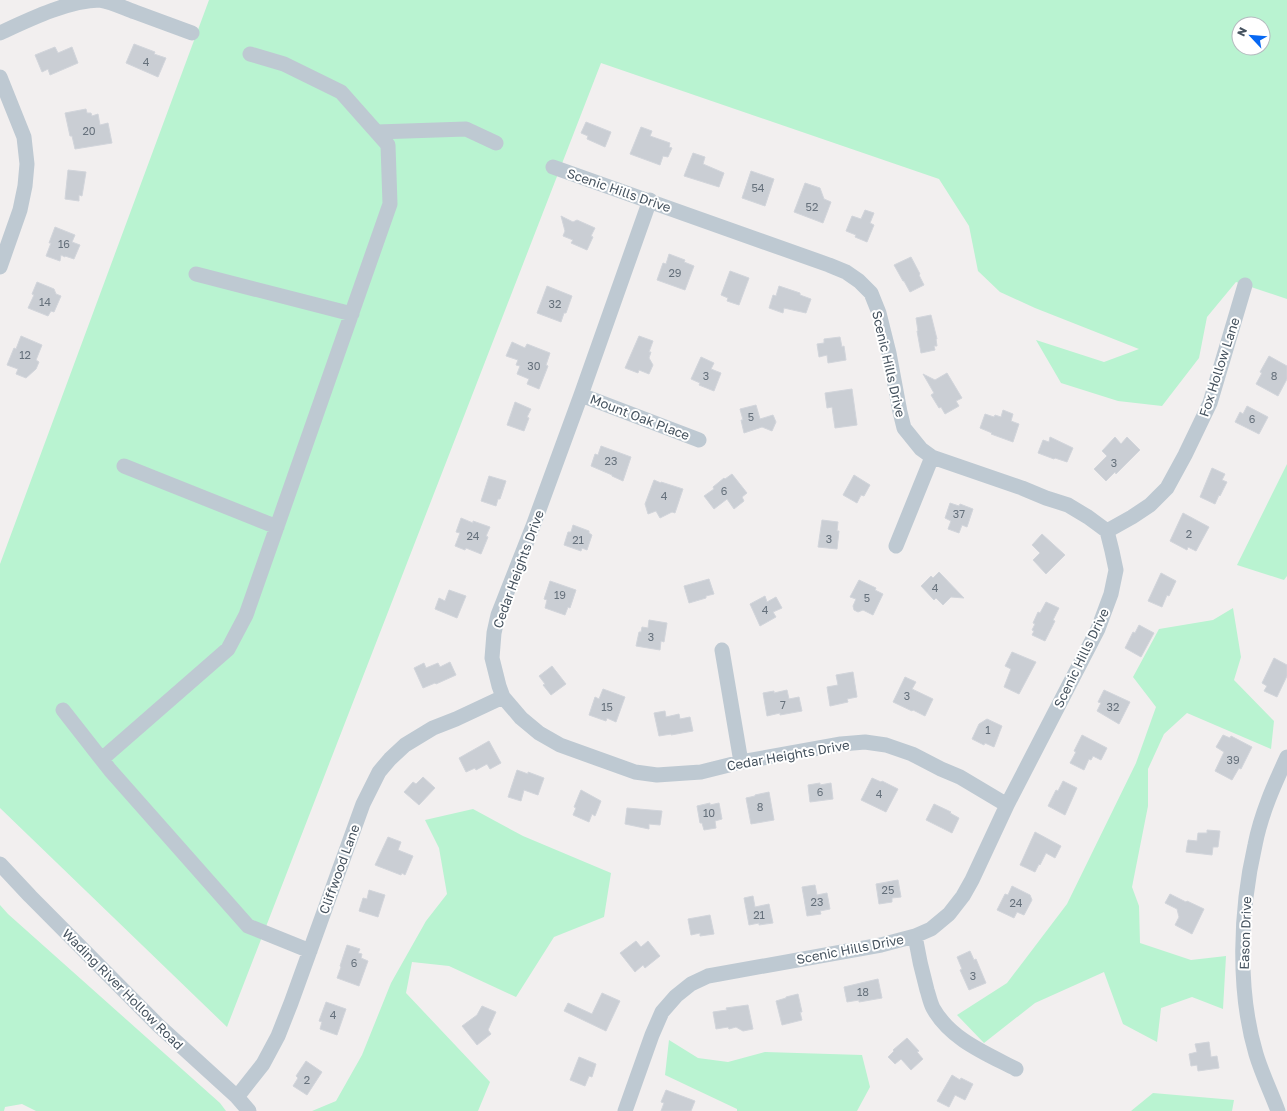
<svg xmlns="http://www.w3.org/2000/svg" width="1287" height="1111" viewBox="0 0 1287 1111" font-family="'Golos Text',sans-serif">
<rect width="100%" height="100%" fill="#f2efef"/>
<!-- green -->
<path fill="#b9f3d1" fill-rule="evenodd" d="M 209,0 L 1287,0 L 1287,299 L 1236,282 L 1207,317 L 1199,358 L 1162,406 L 1118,401 L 1061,383 L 1036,340 L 1104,362 L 1139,349 L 1035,308 L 1000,292 L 978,271 L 969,226 L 939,179 L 601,63 L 227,1027 L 0,808 L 0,564 ZM 1239,24 L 1263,24 L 1263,48 L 1239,48 Z
M 1287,464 L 1287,576 L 1284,580 L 1237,565 Z
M 1233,608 L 1241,657 L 1234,680 L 1274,721 L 1271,749 L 1187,713 L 1164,734 L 1148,769 L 1148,806 L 1132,887 L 1139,906 L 1140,943 L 1191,960 L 1226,956 L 1223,1009 L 1192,997 L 1161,1008 L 1157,1042 L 1123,1024 L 1104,972 L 1035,1003 L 984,1043 L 957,1015 L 1007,983 L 1067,904 L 1136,763 L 1156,707 L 1133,677 L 1159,629 L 1213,620 Z
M 473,809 L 523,836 L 611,873 L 604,917 L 554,937 L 516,997 L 449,966 L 412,962 L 406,993 L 490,1082 L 478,1111 L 312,1111 L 336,1101 L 362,1055 L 391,983 L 426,921 L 447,894 L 439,848 L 425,820 Z
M 0,905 L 8,914 L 220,1103 L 226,1111 L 36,1111 L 22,1104 L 5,1107 L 4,1111 L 0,1111 Z
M 669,1040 L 698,1058 L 728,1062 L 765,1052 L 862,1055 L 870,1087 L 857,1111 L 737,1111 L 737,1109 L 665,1075 Z
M 1153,1093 L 1234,1100 L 1232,1111 L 1131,1111 Z"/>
<!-- building -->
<path fill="#caced4" stroke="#d2d5db" d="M 134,44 L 155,52 L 154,54 L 166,58 L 158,77 L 126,63 Z
M 55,47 L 58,53 L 72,47 L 78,63 L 50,75 L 48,69 L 42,72 L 35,55 Z
M 86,109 L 87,113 L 91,113 L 92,116 L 98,114 L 100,125 L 108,123 L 112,143 L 75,149 L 72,136 L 70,136 L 65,113 Z
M 586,122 L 611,132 L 605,147 L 587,139 L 588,136 L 581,133 Z
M 641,127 L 652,131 L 650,136 L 670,143 L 669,147 L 672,148 L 668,157 L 663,156 L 660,165 L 630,154 Z
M 693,153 L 705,157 L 703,164 L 724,173 L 719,187 L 684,176 Z
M 68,170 L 86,172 L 82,196 L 79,195 L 79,201 L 65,199 Z
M 751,171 L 774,179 L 765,206 L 742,198 Z
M 805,183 L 820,188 L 824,199 L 831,202 L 823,223 L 794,212 Z
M 865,210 L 874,213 L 870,223 L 874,225 L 867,242 L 855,237 L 856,235 L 846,231 L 852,216 L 861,219 Z
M 561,216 L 573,222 L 577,220 L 595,228 L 591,236 L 593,237 L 587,250 L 571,243 L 573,240 L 563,236 L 565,231 Z
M 55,227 L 75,235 L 72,242 L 80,245 L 74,259 L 65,256 L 65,257 L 61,255 L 60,261 L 46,256 L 51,243 L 49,243 Z
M 669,254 L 685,260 L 684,262 L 694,266 L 685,290 L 657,280 L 663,263 L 666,264 Z
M 911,257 L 920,274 L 919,275 L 924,285 L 910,292 L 904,281 L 903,281 L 894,265 Z
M 730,271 L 749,278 L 739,305 L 727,301 L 728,298 L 721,295 Z
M 37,282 L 54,289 L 56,294 L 61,296 L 54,312 L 51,311 L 48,316 L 28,308 L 34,295 L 32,294 Z
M 547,286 L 572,296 L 566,313 L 564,313 L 561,322 L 537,313 Z
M 779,286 L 800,293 L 800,295 L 811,299 L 806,313 L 784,308 L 783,313 L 769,308 L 773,295 L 776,296 Z
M 931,315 L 937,339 L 936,339 L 937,346 L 934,346 L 935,350 L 921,353 L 917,331 L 918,331 L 916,318 Z
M 21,336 L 42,345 L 36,360 L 39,362 L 36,369 L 26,378 L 16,374 L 18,369 L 7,365 L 14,348 L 16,349 Z
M 639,336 L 653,341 L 649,352 L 651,352 L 649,358 L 653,365 L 649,374 L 639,370 L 638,373 L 625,368 Z
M 840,337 L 842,347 L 844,346 L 846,360 L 828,363 L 827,355 L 819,357 L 817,344 L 824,343 L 824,339 Z
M 512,342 L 525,348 L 527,344 L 550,353 L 546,365 L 548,366 L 539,389 L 527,384 L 529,379 L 517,374 L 520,366 L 516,365 L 518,360 L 506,356 Z
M 1269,356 L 1287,366 L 1287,379 L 1278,396 L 1256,384 L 1262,373 L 1260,372 Z
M 701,357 L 714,363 L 711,369 L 721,373 L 714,391 L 699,385 L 700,383 L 691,379 Z
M 947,373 L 962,398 L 956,401 L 959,406 L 945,414 L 941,407 L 939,408 L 931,395 L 934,393 L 923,374 L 935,380 Z
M 852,389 L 857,425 L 835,428 L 832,407 L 827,408 L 825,393 Z
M 515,402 L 531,409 L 527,417 L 529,418 L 524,431 L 507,425 Z
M 756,405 L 760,419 L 773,415 L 776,422 L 772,431 L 762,427 L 744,433 L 741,420 L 743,420 L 740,409 Z
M 1247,406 L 1268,417 L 1259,434 L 1235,422 L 1240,412 L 1243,414 Z
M 1003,410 L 1013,414 L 1011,421 L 1019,424 L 1013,442 L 991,434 L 992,433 L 980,428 L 985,414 L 994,417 L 995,415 L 1001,417 Z
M 1050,437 L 1073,448 L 1067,462 L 1055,458 L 1054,459 L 1038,453 L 1043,440 L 1049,442 Z
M 1115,437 L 1121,444 L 1127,437 L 1140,450 L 1116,474 L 1115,472 L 1106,481 L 1094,469 L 1107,456 L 1102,451 Z
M 601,446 L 631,457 L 623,481 L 612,476 L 612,475 L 591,466 L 595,454 L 598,455 Z
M 1212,468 L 1225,474 L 1222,480 L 1227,482 L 1220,496 L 1219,495 L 1215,504 L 1200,497 Z
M 732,474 L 747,493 L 742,497 L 744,501 L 734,509 L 727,499 L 714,509 L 704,496 L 714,489 L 713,487 L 724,478 L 725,479 Z
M 854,475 L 870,485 L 864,496 L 861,495 L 857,503 L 843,495 Z
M 489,476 L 506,481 L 500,499 L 498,499 L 496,506 L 481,501 Z
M 654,480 L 661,483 L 661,482 L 683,489 L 675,513 L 672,512 L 660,518 L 656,511 L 648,514 L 645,504 Z
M 950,503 L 959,506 L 960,504 L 973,509 L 967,527 L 962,525 L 959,533 L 948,529 L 951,521 L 945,518 Z
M 1183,513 L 1209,527 L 1196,551 L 1188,547 L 1187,550 L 1170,541 Z
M 461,518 L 473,523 L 473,521 L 490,527 L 486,536 L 488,537 L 481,554 L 466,548 L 465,550 L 455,546 L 460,533 L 456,532 Z
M 822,520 L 838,522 L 837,531 L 839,531 L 837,549 L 818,547 Z
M 573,525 L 589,531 L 589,533 L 592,535 L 587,550 L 582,548 L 581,551 L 564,545 L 568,532 L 571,532 Z
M 1042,534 L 1065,555 L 1046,574 L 1033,560 L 1040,553 L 1032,545 Z
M 939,572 L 964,598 L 951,597 L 943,605 L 936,598 L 934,600 L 921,586 L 931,576 L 933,578 Z
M 1161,573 L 1176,581 L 1169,596 L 1167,595 L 1162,607 L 1148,601 Z
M 709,579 L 714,594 L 706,596 L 706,598 L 689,603 L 684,586 Z
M 859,580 L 876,588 L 875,590 L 883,594 L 873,615 L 863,610 L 858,612 L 854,610 L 853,606 L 856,599 L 850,597 Z
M 550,581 L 576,590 L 570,608 L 568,607 L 565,615 L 545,608 L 547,600 L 544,599 Z
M 449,590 L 466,596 L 457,618 L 435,609 L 439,598 L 445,601 Z
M 765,596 L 767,602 L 776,597 L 782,608 L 773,612 L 776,617 L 760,626 L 750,604 Z
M 1046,602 L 1059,608 L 1053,620 L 1055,621 L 1045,641 L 1032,635 L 1034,631 L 1032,630 L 1035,624 L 1033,623 L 1038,612 L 1040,613 Z
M 649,620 L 667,623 L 664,642 L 661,641 L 660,650 L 636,646 L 639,632 L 641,632 L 642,627 L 648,628 Z
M 1139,625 L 1154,633 L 1141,657 L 1125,648 L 1133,632 L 1135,633 Z
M 1012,652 L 1036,662 L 1019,694 L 1004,687 L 1011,669 L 1005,666 Z
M 1274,658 L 1287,665 L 1287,676 L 1277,697 L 1264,691 L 1267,686 L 1262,683 Z
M 450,662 L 456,675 L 436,684 L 435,683 L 423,688 L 414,668 L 424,663 L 426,668 L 438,663 L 440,667 Z
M 552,666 L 566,684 L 551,695 L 543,685 L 545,684 L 539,676 Z
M 853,672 L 857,697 L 847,699 L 848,702 L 830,706 L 827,687 L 838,685 L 836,675 Z
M 905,677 L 916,682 L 912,689 L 933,699 L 925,716 L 913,710 L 912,711 L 893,702 Z
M 603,689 L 625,697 L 616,722 L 607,718 L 606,721 L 589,715 L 595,697 L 599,699 Z
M 787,690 L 789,699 L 799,697 L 802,711 L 780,715 L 780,713 L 767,716 L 763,693 L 774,691 L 774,693 Z
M 1104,690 L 1130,702 L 1119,724 L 1097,711 L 1101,703 L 1098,702 Z
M 665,711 L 666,717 L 679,714 L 680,719 L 690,717 L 693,731 L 671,735 L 671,734 L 659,736 L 654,713 Z
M 987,719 L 1002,726 L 994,747 L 985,743 L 984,745 L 972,739 L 979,724 Z
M 1082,735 L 1107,748 L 1101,760 L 1093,756 L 1091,760 L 1089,759 L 1084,770 L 1070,763 L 1076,752 L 1074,751 Z
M 1223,735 L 1230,738 L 1231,736 L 1252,747 L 1241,769 L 1239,768 L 1232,780 L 1215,771 L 1224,752 L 1216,747 Z
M 489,741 L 501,763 L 490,769 L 487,764 L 476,770 L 475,768 L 466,772 L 459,758 Z
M 517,770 L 528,774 L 528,772 L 544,778 L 538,795 L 524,790 L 521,801 L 508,797 Z
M 423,777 L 435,788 L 419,805 L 404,792 L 413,782 L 416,784 Z
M 872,778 L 881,782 L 882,781 L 898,789 L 886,812 L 861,800 Z
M 1063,781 L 1077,788 L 1065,815 L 1048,806 L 1056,790 L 1058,791 Z
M 820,783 L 820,785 L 831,783 L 833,799 L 810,802 L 808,785 Z
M 581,790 L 601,801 L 595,816 L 592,814 L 589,822 L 573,815 L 576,808 L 574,807 Z
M 769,792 L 774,820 L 751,824 L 746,798 L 755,796 L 755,795 Z
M 710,803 L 710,805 L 719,803 L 722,819 L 715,821 L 716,828 L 704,830 L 702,823 L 700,823 L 697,806 Z
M 934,804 L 951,812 L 950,813 L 959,818 L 952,833 L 926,820 Z
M 627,808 L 662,811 L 660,825 L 649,824 L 649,829 L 625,824 Z
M 1207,830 L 1220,831 L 1218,847 L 1213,847 L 1212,855 L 1186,852 L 1188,840 L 1197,841 L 1198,833 L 1207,833 Z
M 1035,832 L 1061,846 L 1055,858 L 1046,853 L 1040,865 L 1039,864 L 1035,872 L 1020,865 Z
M 388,837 L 401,842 L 398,850 L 413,856 L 405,875 L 402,873 L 401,875 L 375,865 Z
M 898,880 L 901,897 L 892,898 L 892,902 L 879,904 L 876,884 Z
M 815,885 L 817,895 L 827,893 L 830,909 L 820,911 L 821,914 L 807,916 L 802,887 Z
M 1012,886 L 1030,895 L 1032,900 L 1024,915 L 1017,912 L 1014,918 L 997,910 L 1005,894 L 1008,895 Z
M 369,890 L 385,895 L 378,917 L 359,911 L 363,898 L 367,899 Z
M 1170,894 L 1186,902 L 1187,901 L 1204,909 L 1192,934 L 1175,925 L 1179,917 L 1177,909 L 1165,903 Z
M 753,896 L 755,907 L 769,904 L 773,923 L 759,925 L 759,923 L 749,925 L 744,898 Z
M 710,915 L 714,934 L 700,936 L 700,933 L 691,935 L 688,919 Z
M 636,941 L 641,947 L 648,941 L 660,956 L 645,968 L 643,965 L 635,972 L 620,953 Z
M 347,945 L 360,949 L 358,953 L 362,954 L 361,958 L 368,961 L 359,986 L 337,978 L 341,967 L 340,966 Z
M 970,951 L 974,960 L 976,959 L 986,983 L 969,990 L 960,970 L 962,969 L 957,957 Z
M 878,979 L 882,998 L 859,1002 L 859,1000 L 847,1002 L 844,987 Z
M 602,993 L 620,1001 L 606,1031 L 564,1011 L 568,1003 L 592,1014 Z
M 798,994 L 802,1012 L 800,1012 L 802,1020 L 782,1025 L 776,1001 L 786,998 L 786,997 Z
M 326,1002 L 346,1009 L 337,1035 L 320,1029 L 322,1022 L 319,1021 Z
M 748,1005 L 753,1029 L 743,1031 L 736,1027 L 729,1029 L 728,1027 L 716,1029 L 713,1012 L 727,1010 L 726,1008 Z
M 482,1006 L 496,1012 L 488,1030 L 491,1034 L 477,1045 L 462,1026 L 477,1015 Z
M 907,1038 L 919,1051 L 917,1052 L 923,1059 L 911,1070 L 901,1059 L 895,1064 L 888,1057 L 894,1051 L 893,1050 Z
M 1209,1042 L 1211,1057 L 1217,1056 L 1219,1068 L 1198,1071 L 1197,1065 L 1191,1066 L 1189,1054 L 1197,1052 L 1195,1044 Z
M 579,1057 L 596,1064 L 592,1077 L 589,1076 L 585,1086 L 570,1080 Z
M 306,1061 L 322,1072 L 307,1095 L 293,1086 L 298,1078 L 296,1076 Z
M 952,1075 L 960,1080 L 961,1078 L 973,1084 L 965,1100 L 955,1095 L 949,1107 L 937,1101 Z
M 666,1090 L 695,1101 L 691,1111 L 661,1111 L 664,1103 L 661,1102 Z"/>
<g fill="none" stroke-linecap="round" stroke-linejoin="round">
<!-- minor -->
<path stroke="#bec9d2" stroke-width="15" d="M 0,33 C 28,20 69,0 100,0 C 112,2 124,8 135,12 C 154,19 173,26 192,33
M 0,77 L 24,137 L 27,164 L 25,186 L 20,210 L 0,267
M 377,132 L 466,129 L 496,143
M 553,167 L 829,265 L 846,272 L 859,281 L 871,293 L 879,313 L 889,353 L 900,412 L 904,428 L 921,449 L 932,457 L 1022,488 L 1046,498 L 1068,505 L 1088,517 L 1107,531 L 1112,551 L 1116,570 L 1111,594 L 1098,629 L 1007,805 L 972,880 L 963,896 L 949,914 L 931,929 L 915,936 L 881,945 L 708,976 L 691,984 L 676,996 L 662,1012 L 652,1035 L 625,1111
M 650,200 L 581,395 L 533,526 L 498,615 L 494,633 L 492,658 L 499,686 L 503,697 L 521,718 L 539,733 L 560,745 L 635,772 L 657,775 L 701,772 L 741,762 L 841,744 L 865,742 L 886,745 L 912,754 L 941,769 L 960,777 L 1007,805
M 196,274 L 352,314
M 581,395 L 699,440
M 124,466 L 277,527
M 1107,531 L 1132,517 L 1150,505 L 1167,488 L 1185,455 L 1210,403 L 1245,285
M 896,546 L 932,457
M 722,650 L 741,762
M 63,710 L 110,770 L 248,926 L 310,951
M 102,759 L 228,649 L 246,615 L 390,204 L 388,145 L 341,92 L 284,64 L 250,54
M 0,864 L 30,896 L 158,1025 L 237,1097 L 249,1111
M 915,936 C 918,954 922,972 927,990 C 929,996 930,1002 933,1008 C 950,1039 985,1053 1016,1069
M 237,1097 L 263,1064 L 278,1036 L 291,1003 L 363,804 L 379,772 L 390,759 L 405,745 L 433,728 L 456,719 L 503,697
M 1278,1111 C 1271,1092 1262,1074 1256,1054 C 1237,990 1240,910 1255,845 C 1261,814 1274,785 1287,757"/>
</g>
<g text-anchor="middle" stroke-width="4" stroke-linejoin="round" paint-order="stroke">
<!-- number labels -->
<g font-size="11" fill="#66717c">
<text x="146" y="66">4</text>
<text x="89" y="135">20</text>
<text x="758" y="192">54</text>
<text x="812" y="211">52</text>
<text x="64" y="248">16</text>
<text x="675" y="277">29</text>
<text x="45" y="306">14</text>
<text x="555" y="308">32</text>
<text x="25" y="359">12</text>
<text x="534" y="370">30</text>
<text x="706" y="380">3</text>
<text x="1274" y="380">8</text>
<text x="751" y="421">5</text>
<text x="1252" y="423">6</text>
<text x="611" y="465">23</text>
<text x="1114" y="467">3</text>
<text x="724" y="495">6</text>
<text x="664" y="500">4</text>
<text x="959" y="518">37</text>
<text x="1189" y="538">2</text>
<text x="473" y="540">24</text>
<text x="829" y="543">3</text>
<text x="578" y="544">21</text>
<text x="935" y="592">4</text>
<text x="560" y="599">19</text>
<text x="867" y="602">5</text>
<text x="765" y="614">4</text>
<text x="651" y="641">3</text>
<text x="907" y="700">3</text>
<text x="783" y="709">7</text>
<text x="607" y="711">15</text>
<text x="1113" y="711">32</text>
<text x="988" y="734">1</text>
<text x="1233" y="764">39</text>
<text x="820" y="796">6</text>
<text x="879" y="798">4</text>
<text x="760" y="811">8</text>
<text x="709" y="817">10</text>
<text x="888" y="894">25</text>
<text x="817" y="906">23</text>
<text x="1016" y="907">24</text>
<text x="759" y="919">21</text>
<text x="354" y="967">6</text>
<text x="973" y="980">3</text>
<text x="863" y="996">18</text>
<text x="333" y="1019">4</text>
<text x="307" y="1084">2</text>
</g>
<!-- street labels -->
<g font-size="13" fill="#45525e" stroke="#fff">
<text transform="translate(619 190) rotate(19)" y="5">Scenic Hills Drive</text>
<text transform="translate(889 364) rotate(77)" y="5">Scenic Hills Drive</text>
<text transform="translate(1219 367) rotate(-72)" y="5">Fox Hollow Lane</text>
<text transform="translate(640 417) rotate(21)" y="5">Mount Oak Place</text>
<text transform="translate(518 569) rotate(-70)" y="5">Cedar Heights Drive</text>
<text transform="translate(1081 658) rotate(-64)" y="5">Scenic Hills Drive</text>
<text transform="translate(788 755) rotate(-10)" y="5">Cedar Heights Drive</text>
<text transform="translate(339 869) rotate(-70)" y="5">Cliffwood Lane</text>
<text transform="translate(1245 933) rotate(-88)" y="5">Eason Drive</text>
<text transform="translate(850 949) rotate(-11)" y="5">Scenic Hills Drive</text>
<text transform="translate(123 989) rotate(45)" y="5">Wading River Hollow Road</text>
</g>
</g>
<!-- north arrow -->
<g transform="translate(1251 36) rotate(296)"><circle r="19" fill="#ffffff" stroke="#b5babf"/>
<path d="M0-3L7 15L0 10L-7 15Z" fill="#0768f3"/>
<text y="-6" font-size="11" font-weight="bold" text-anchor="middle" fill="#45525e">N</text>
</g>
</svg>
